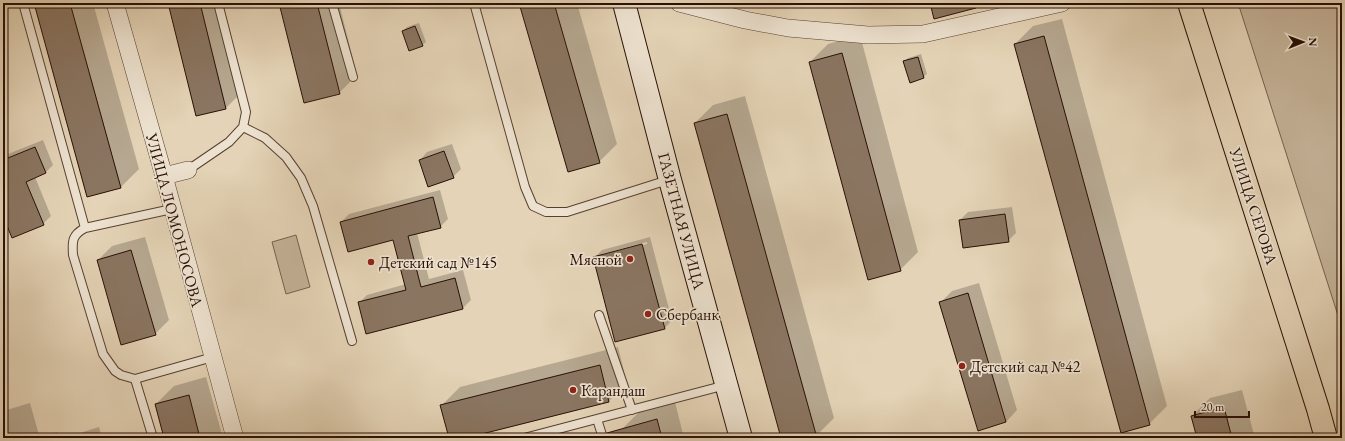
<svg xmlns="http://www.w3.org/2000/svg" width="1345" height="441" viewBox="0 0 1345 441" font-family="'EB Garamond',serif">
<rect width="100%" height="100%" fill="#e4d3b6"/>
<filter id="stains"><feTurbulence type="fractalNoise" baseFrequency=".005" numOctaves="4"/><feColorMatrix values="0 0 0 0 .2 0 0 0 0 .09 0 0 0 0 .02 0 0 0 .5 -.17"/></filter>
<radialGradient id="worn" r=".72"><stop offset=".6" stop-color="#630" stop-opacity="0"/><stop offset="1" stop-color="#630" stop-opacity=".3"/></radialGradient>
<!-- green -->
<path fill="#c4b298" stroke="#76604e" d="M 1238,3 L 1342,3 L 1342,328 L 1239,6 Z
M 296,235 L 310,287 L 286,294 L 272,242 Z"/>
<!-- shadow -->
<path fill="#0003" fill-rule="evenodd" d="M 35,3 L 93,3 L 139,169 L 121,187 Z
M 169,3 L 223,3 L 244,90 L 226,108 Z
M 280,3 L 339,3 L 357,75 L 339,93 Z
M 520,3 L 577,3 L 617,144 L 599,162 Z
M 931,3 L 991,3 L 935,18 Z
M 1062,19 L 1167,406 L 1149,424 L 1015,44 L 1033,26 Z
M 419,23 L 426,42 L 422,45 L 403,31 L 407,27 Z
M 860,35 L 918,252 L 900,270 L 810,62 L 828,44 Z
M 921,54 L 927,74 L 923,77 L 904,61 L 908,58 Z
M 745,96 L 834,418 L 816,436 L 810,438 L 782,438 L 695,123 L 713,105 Z
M 43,140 L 53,165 L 45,173 L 35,177 L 51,216 L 43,224 L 3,214 L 3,156 Z
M 452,144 L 461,169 L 453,177 L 420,160 L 427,152 Z
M 440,190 L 448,219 L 440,227 L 417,233 L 429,279 L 463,270 L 471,300 L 463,308 L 367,333 L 359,303 L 367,295 L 406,284 L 394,239 L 341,222 L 349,214 Z
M 1012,207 L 1016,233 L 1008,241 L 960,220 L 968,212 Z
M 145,237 L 169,320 L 155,334 L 98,260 L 112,246 Z
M 650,237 L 672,320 L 665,328 L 594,258 L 602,250 ZM 647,242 L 647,244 L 602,256 L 602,254 Z
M 979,283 L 1017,410 L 1006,422 L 978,430 L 941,302 L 952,291 Z
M 618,347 L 627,383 L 609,401 L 462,438 L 450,438 L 442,405 L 460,387 Z
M 206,377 L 223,438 L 165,438 L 156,404 L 174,386 Z
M 1242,390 L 1255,438 L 1198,438 L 1192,416 L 1210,398 Z
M 675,402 L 684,438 L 623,438 L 621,430 L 639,412 Z
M 30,403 L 39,435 L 36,438 L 3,438 L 3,411 Z
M 99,427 L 102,438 L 64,438 Z
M 57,432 L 59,438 L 39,438 Z"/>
<!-- building -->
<path fill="#8a7561" stroke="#290f05" d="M 34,3 L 70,3 L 121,188 L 87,197 Z
M 168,3 L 200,3 L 226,109 L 196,116 Z
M 279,3 L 317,3 L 340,94 L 304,103 Z
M 519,3 L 554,3 L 600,163 L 568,172 Z
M 930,3 L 975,3 L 976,8 L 934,19 Z
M 415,26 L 423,46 L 409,51 L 402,31 Z
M 1044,36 L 1150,425 L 1121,433 L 1014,44 Z
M 842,53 L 901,271 L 868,280 L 809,62 Z
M 918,57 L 924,78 L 910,83 L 903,61 Z
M 727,114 L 817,438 L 781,438 L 694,123 Z
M 35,147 L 46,173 L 26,182 L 44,225 L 12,238 L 3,216 L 3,160 Z
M 444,151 L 454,178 L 428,187 L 419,160 Z
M 433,197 L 441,228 L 408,236 L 421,287 L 455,278 L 463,309 L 366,334 L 358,302 L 406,290 L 393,240 L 348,252 L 340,222 Z
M 1005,214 L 1009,242 L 963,248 L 959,220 Z
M 642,244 L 665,329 L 615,342 L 593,257 Z
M 131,250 L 156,335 L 121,345 L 97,260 Z
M 968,293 L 1006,422 L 978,431 L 939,302 Z
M 600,365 L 609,402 L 466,438 L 449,438 L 440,405 Z
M 189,395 L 200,438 L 164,438 L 155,404 Z
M 1224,407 L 1232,438 L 1197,438 L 1191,416 Z
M 657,419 L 662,438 L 608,438 L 607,433 Z"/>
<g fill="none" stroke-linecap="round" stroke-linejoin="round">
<!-- lane casing -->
<g stroke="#584031" stroke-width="10">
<path id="lane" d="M 23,3 L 85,228
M 218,3 L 246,112 L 243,127
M 332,3 L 353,77
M 474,3 L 525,187 L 533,206 L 546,212 L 567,212 L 668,180
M 188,170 L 229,142 L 243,127 L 265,138 L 286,157 L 301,178 L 313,206 L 352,341
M 172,209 L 85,228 C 72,235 72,241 73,255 L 103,354 L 115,371 L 121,375 L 135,379 L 213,357
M 599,315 L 632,410
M 135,379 L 153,438
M 597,419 L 603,438
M 524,438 L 726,385"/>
</g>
<!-- street casing -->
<g stroke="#584031" stroke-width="18">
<path id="street" d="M 115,3 L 164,176 L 235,438
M 679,3 L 745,20 L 788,28 L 868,35 L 923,34 L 1062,3
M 164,176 L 188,170"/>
</g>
<!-- secondary casing -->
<g stroke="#290f05" stroke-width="24">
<path id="secondary" d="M 624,3 L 670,180 L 741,438"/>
</g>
<!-- primary casing -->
<g stroke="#290f05" stroke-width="24">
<path id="primary" d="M 1189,3 L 1318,409 L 1326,438"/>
</g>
<!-- lane -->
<use href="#lane" stroke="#ede2d0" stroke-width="8"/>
<!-- street -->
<use href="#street" stroke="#ede2d0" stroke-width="17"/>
<!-- secondary -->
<use href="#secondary" stroke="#ede2d0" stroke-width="22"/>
<!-- primary -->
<use href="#primary" stroke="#e4d3b6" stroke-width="22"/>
</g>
<!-- markers -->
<g fill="#8f2418" stroke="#ede2d0" stroke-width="1.5">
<circle cx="630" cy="259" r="4"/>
<circle cx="371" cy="262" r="4"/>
<circle cx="648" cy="314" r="4"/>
<circle cx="962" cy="366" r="4"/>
<circle cx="573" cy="390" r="4"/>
</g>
<g text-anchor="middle" stroke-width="3.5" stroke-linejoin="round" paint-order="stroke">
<!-- street labels -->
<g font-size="16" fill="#290f05" stroke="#ede2d0">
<text transform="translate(1254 206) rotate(72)" y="6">УЛИЦА СЕРОВА</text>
<text transform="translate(175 220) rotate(75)" y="6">УЛИЦА ЛОМОНОСОВА</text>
<text transform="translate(682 221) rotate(75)" y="6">ГАЗЕТНАЯ УЛИЦА</text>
</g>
<!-- poi labels -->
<g font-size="16" fill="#290f05" stroke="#ede2d0" text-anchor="start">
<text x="622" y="265" text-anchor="end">Мясной</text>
<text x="379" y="268">Детский сад №145</text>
<text x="656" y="320">Сбербанк</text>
<text x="970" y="372">Детский сад №42</text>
<text x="581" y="396">Карандаш</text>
</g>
</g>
<!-- margin -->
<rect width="1345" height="441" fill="none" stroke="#e4d3b6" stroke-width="16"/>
<rect x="4" y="4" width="1337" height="433" fill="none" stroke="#290f05" stroke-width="2"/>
<rect x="8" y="8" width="1329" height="425" fill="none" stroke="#290f05"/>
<!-- north arrow -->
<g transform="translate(1303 42) rotate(89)" stroke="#ede2d0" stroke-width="3" paint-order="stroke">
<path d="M0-3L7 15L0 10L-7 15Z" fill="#290f05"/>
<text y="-6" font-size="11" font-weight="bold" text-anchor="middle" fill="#290f05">N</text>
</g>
<!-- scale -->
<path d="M1195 411v6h54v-6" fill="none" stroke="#290f05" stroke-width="2"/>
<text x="1201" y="411" font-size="12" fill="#290f05" stroke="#ede2d0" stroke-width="3" paint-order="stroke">20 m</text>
<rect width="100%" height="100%" filter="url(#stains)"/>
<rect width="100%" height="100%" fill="url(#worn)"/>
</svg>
